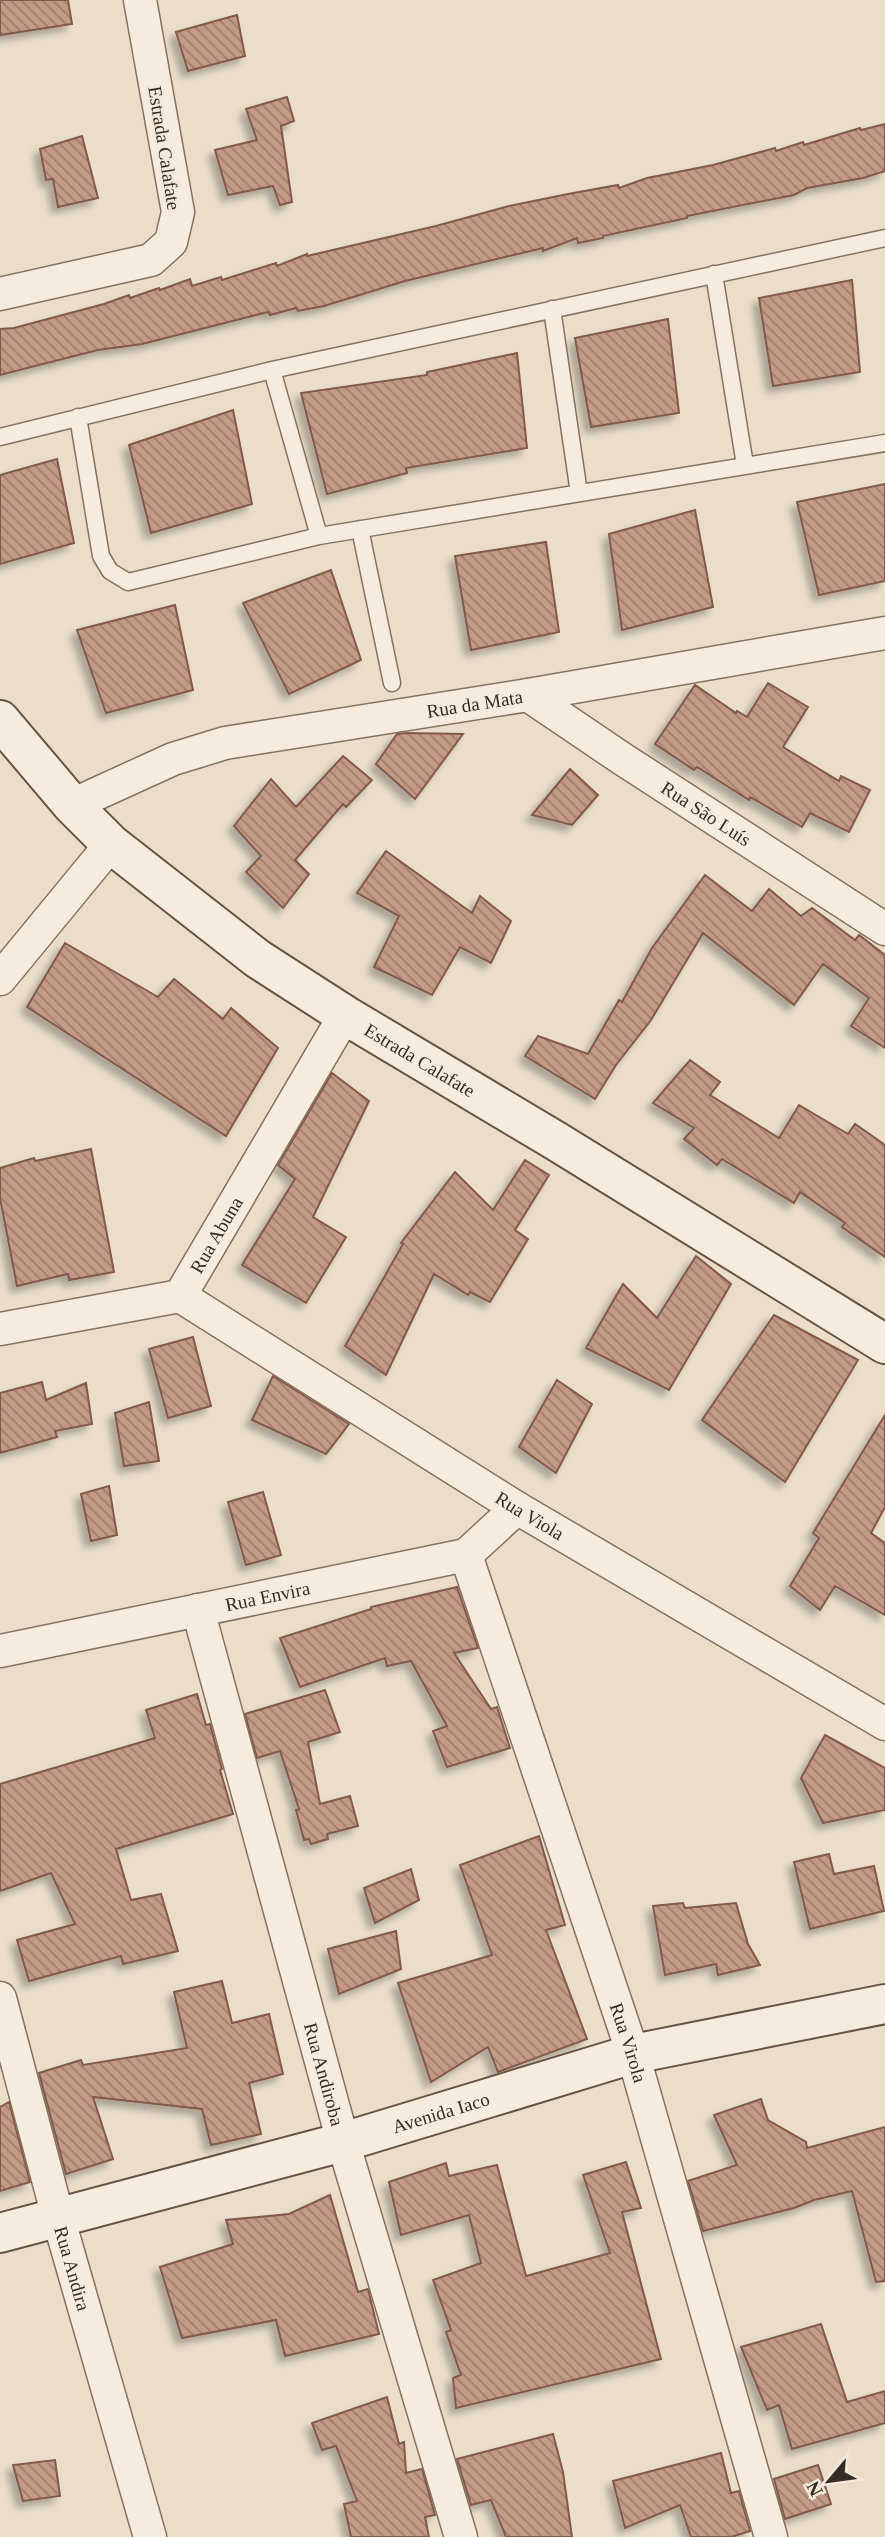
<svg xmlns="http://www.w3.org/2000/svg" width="885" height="2537" viewBox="0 0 885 2537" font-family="Georgia,serif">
<defs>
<pattern id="building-back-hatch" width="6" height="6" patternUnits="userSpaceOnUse" patternTransform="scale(1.75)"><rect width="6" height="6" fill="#c49986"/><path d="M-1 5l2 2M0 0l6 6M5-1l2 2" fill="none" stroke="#a07d6d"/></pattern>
<filter id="shadow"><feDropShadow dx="-6" dy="6" stdDeviation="3.5" flood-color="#0004"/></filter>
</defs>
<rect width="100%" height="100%" fill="#eadecb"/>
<!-- building -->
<path fill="url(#building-back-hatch)" stroke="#825a4a" stroke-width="2" filter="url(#shadow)" d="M 0,0 L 68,0 L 72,24 L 0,35 Z
M 237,15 L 245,56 L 188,71 L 176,32 Z
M 287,97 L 294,121 L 281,126 L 292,202 L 280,205 L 273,186 L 228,195 L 215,150 L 257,140 L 246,109 Z
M 885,124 L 885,171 L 863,178 L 807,188 L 794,195 L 687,216 L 687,218 L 603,236 L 603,238 L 578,243 L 577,238 L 543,251 L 543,248 L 405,281 L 324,306 L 298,311 L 296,308 L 270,315 L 268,312 L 142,344 L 98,350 L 0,375 L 0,329 L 14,328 L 104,304 L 129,295 L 130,298 L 159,288 L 160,290 L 190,279 L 192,286 L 221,277 L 222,280 L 276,263 L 277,266 L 307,254 L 307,256 L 436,226 L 509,206 L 568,194 L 618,185 L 619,188 L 647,178 L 713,165 L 775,148 L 776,151 L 803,142 L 804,145 L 860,128 L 861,130 Z
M 82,136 L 98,198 L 58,207 L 53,179 L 46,180 L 40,149 Z
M 852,280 L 860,372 L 773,386 L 759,298 Z
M 668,319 L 679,413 L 591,427 L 575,338 Z
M 517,353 L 527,448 L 406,468 L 407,473 L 327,494 L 301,393 L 427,375 L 427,372 Z
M 233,410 L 252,504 L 151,533 L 129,445 Z
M 57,459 L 74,543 L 0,564 L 0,475 Z
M 885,484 L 885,581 L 819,595 L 797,502 Z
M 695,510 L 713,607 L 622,630 L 609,534 Z
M 546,542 L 559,632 L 471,650 L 455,556 Z
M 331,570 L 361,660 L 289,694 L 243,603 Z
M 175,605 L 193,690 L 106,713 L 77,630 Z
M 768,683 L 808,707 L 783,747 L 839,781 L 841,776 L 870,790 L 849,832 L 810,813 L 802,827 L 750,797 L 749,800 L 697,767 L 694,770 L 655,744 L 695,685 L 736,713 L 737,711 L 747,717 Z
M 407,733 L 463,734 L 415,799 L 376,764 L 397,734 Z
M 343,756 L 372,780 L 346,807 L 343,804 L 295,860 L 309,874 L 283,908 L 246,872 L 261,856 L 234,826 L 271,779 L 296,807 Z
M 570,769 L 598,795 L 572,825 L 532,815 Z
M 386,851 L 472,913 L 480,896 L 511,921 L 491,963 L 460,947 L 432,995 L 374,967 L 399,916 L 357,893 Z
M 705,875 L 752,911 L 769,889 L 801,916 L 812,908 L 855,940 L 859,935 L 885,955 L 885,1048 L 851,1026 L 869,998 L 823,964 L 794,1005 L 703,933 L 651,1020 L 616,1065 L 595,1099 L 525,1056 L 538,1036 L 588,1054 L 619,1000 L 622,1002 L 652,948 Z
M 65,943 L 158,997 L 174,979 L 223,1019 L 231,1008 L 278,1048 L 226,1136 L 27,1007 Z
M 690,1060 L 720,1082 L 710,1095 L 779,1138 L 799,1105 L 848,1134 L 855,1124 L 885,1145 L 885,1257 L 842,1227 L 845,1223 L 800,1192 L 794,1203 L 722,1159 L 717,1165 L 684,1139 L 694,1128 L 653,1103 Z
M 332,1073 L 369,1101 L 313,1217 L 346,1237 L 306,1303 L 242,1265 L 295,1179 L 278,1165 Z
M 91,1149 L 114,1272 L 69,1280 L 68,1274 L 17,1286 L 0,1198 L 0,1168 L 34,1158 L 35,1161 Z
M 525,1160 L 549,1175 L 515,1230 L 528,1239 L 490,1302 L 470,1292 L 468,1295 L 434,1274 L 386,1375 L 345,1346 L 403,1244 L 401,1243 L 455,1172 L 493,1210 Z
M 696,1256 L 731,1284 L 669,1390 L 586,1348 L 623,1284 L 657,1318 Z
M 774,1315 L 858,1360 L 785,1482 L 702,1420 Z
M 193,1337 L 211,1406 L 168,1418 L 149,1349 Z
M 273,1376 L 349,1424 L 326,1454 L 252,1420 Z
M 557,1380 L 592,1404 L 556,1473 L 519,1447 Z
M 42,1382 L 46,1400 L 86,1383 L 92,1424 L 55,1431 L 57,1437 L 0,1453 L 0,1393 Z
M 149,1402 L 159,1461 L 124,1466 L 115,1413 Z
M 885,1415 L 885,1507 L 871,1533 L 885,1543 L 885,1615 L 835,1586 L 820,1610 L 790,1586 L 819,1538 L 813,1533 Z
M 109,1486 L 117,1535 L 91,1541 L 81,1494 Z
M 263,1492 L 281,1555 L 246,1565 L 228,1502 Z
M 457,1587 L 478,1648 L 454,1653 L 491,1709 L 497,1707 L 510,1748 L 447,1767 L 433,1731 L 447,1726 L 411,1661 L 387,1666 L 385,1658 L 300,1687 L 280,1638 L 371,1609 L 371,1607 Z
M 325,1690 L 340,1732 L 308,1742 L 320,1804 L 350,1796 L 358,1826 L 327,1834 L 328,1839 L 311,1844 L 309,1839 L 304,1840 L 296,1810 L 299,1809 L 280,1751 L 257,1758 L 245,1714 Z
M 197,1694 L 206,1725 L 210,1724 L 222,1769 L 220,1770 L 233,1814 L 116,1849 L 131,1900 L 161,1894 L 178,1951 L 123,1964 L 121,1956 L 29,1981 L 17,1940 L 75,1924 L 51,1873 L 0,1891 L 0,1784 L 155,1738 L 146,1710 Z
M 825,1735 L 885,1768 L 885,1810 L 823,1823 L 801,1778 Z
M 539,1836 L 565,1925 L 546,1930 L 587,2039 L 498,2072 L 488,2047 L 431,2082 L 398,1983 L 492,1955 L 460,1865 Z
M 829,1854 L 834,1874 L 874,1866 L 884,1911 L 810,1929 L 794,1862 Z
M 411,1869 L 419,1900 L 375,1923 L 364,1888 Z
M 683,1903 L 685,1908 L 736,1903 L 748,1944 L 760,1965 L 718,1975 L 716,1964 L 665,1975 L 653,1906 Z
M 396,1931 L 401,1969 L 339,1994 L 328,1949 Z
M 222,1981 L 232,2023 L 269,2014 L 283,2074 L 249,2083 L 261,2134 L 211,2145 L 202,2109 L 93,2097 L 113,2159 L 66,2174 L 39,2073 L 81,2060 L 83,2065 L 187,2048 L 174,1992 Z
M 761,2099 L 768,2120 L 806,2142 L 807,2148 L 885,2127 L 885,2281 L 876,2282 L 852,2191 L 814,2200 L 794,2208 L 703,2231 L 688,2181 L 737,2165 L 714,2115 Z
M 9,2102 L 30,2182 L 0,2191 L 0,2107 Z
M 626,2162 L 641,2208 L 622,2212 L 661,2359 L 456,2408 L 453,2378 L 461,2375 L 446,2332 L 451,2330 L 433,2280 L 481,2263 L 469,2215 L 401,2235 L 389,2182 L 446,2163 L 449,2176 L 497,2165 L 526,2276 L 610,2253 L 583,2175 Z
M 330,2195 L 358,2292 L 368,2289 L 379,2334 L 285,2356 L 276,2320 L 182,2338 L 160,2267 L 233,2244 L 226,2220 L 289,2214 Z
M 821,2324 L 847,2402 L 885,2391 L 885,2423 L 792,2449 L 779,2405 L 767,2410 L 741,2347 Z
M 387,2397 L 399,2444 L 404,2442 L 406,2473 L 422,2469 L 435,2515 L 425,2517 L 429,2537 L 351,2537 L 344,2504 L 357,2501 L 336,2446 L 322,2450 L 312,2423 Z
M 553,2434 L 563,2472 L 572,2537 L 506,2537 L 491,2500 L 471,2505 L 457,2459 Z
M 721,2453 L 731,2493 L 739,2491 L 750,2531 L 731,2537 L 691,2537 L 680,2505 L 625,2528 L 613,2481 Z
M 55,2460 L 60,2496 L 23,2501 L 13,2465 Z
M 818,2465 L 831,2504 L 785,2519 L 774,2479 Z"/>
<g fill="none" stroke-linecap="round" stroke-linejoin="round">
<!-- lane casing -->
<g stroke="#867161" stroke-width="19">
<path id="lane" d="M 714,274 L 745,465
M 552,309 L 579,493
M 272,370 L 319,536
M 78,417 L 101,556 L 110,571 L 128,582 L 319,536 L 885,443
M 0,437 L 272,370 L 885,238
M 360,529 L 392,683"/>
</g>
<!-- street casing -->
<g stroke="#867161" stroke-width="35">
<g id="street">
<path d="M 0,294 L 151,260 L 171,242 L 178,212 L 140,0"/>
<path id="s1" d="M 528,695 L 621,758 L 885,929"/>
<path id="s2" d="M 72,805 L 173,759 L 225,743 L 528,695 L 885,633"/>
<path d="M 0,979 L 111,844"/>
<path id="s3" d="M 180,1296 L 517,1508 L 885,1724"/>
<path id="s4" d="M 0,1329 L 180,1296 L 345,1015"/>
<path id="s5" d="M 466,1555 L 633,2054 L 771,2537"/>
<path id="s6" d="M 198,1610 L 343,2142 L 461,2537"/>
<path id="s7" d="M 0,1651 L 466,1555 L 517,1508"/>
<path id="s8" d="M 0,1998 L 58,2217 L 150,2537"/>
</g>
</g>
<!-- secondary casing -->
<g stroke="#685244" stroke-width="42">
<g id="secondary">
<path id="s9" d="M 0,720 L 72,805 L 111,844 L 258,959 L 345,1015 L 556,1141 L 885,1344"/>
<path id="s10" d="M 0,2233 L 343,2142 L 633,2054 L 885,2004"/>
</g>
</g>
<!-- lane -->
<use href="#lane" stroke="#f6ecde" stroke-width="16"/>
<!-- street -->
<use href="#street" stroke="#f6ecde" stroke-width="32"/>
<!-- secondary -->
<use href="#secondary" stroke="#f6ecde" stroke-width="38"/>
</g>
<g text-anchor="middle" stroke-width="6" stroke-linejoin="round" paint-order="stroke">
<!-- street labels -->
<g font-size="19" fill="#382b23" stroke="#f3e9da">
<text transform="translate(165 148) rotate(81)" y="7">Estrada Calafate</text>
<text dy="7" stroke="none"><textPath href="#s2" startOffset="418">Rua da Mata</textPath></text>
<text dy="7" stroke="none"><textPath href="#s1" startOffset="214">Rua São Luís</textPath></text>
<text dy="7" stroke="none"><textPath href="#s9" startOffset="544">Estrada Calafate</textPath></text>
<text dy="7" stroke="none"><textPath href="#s4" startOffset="254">Rua Abuna</textPath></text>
<text dy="7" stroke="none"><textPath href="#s3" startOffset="413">Rua Viola</textPath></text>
<text dy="7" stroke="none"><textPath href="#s7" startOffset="273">Rua Envira</textPath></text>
<text dy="7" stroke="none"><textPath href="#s5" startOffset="514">Rua Virola</textPath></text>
<text dy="7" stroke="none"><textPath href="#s6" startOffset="481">Rua Andiroba</textPath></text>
<text dy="7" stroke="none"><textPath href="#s10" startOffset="457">Avenida Iaco</textPath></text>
<text dy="7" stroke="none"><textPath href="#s8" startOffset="280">Rua Andira</textPath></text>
</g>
</g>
<!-- north arrow -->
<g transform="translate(829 2481) rotate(241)" stroke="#f3e9da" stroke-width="5" paint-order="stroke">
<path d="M0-5L12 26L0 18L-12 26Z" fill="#382b23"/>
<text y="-10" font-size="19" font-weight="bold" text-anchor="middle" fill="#382b23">N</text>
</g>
</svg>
